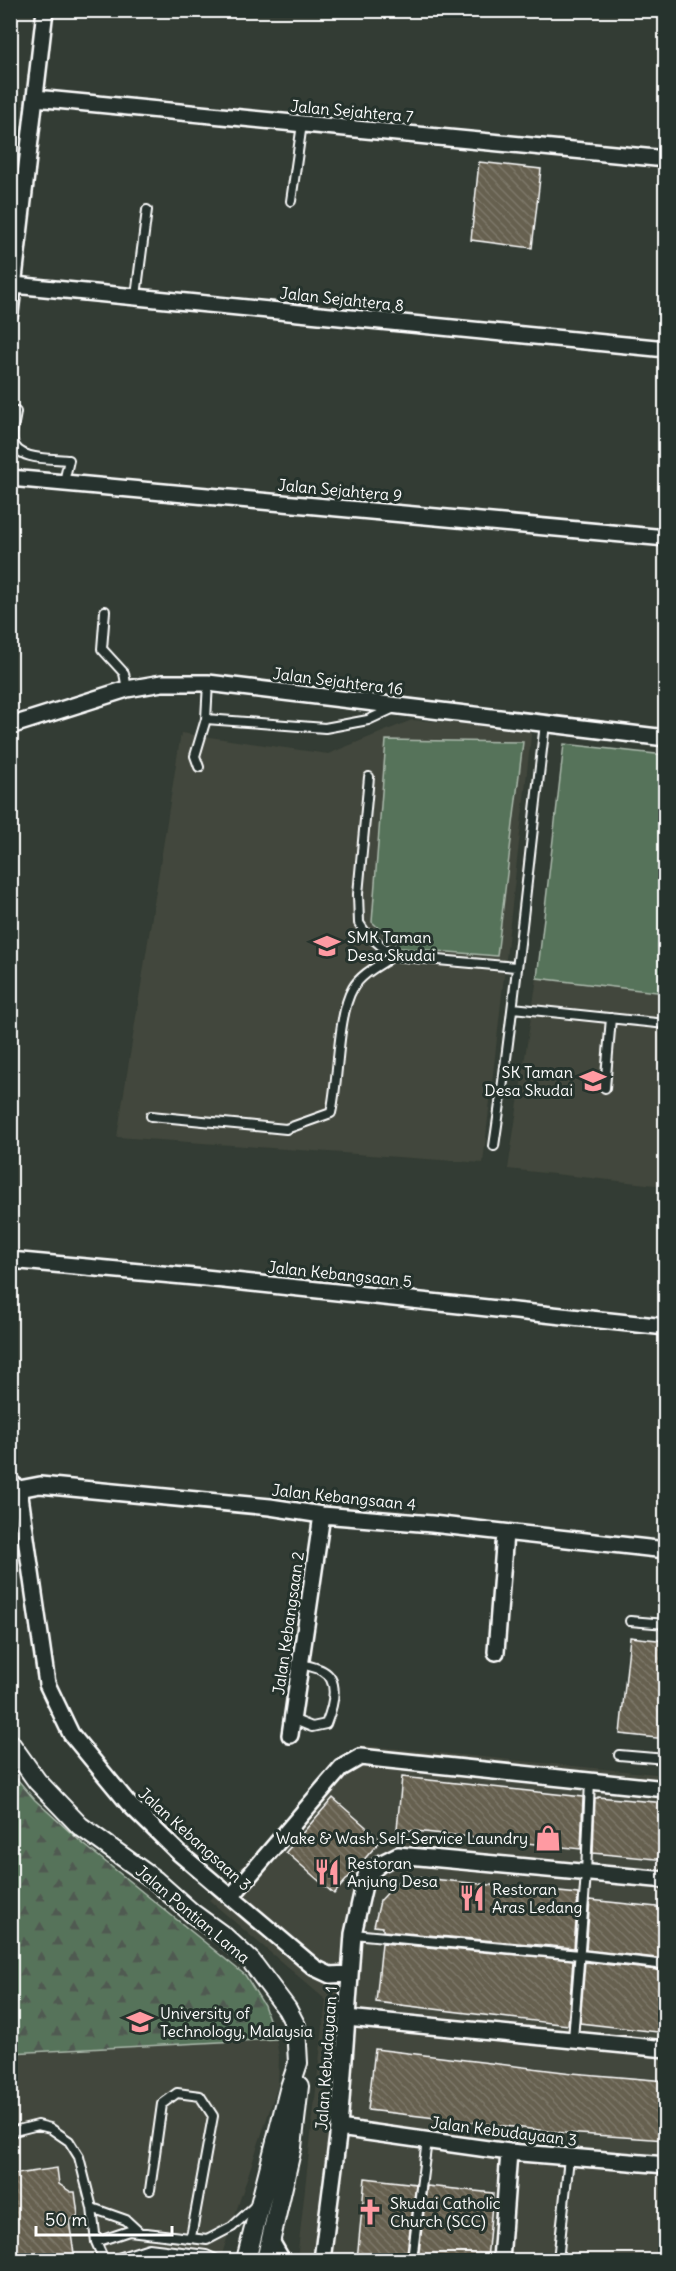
<svg xmlns="http://www.w3.org/2000/svg" width="676" height="2271" viewBox="0 0 676 2271" font-family="Delius,sans-serif">
<defs>
<pattern id="forest-firs" width="22" height="20" patternUnits="userSpaceOnUse" patternTransform="scale(1.5)"><rect width="22" height="20" fill="#57735a"/><path d="M5 1l3.5 6h-7zM16 11l3.5 6h-7z" fill="#505a51"/></pattern>
<pattern id="building-back-hatch" width="6" height="6" patternUnits="userSpaceOnUse" patternTransform="scale(1.5)"><rect width="6" height="6" fill="#66604f"/><path d="M-1 5l2 2M0 0l6 6M5-1l2 2" fill="none" stroke="#7d7869"/></pattern>
</defs>
<rect width="100%" height="100%" fill="#333c34"/>
<filter id="ink" filterUnits="userSpaceOnUse"><feTurbulence type="fractalNoise" baseFrequency=".0167" numOctaves="2"/><feDisplacementMap in="SourceGraphic" scale="12" xChannelSelector="R" yChannelSelector="G"/><feConvolveMatrix kernelMatrix="1 2 1 2 8 2 1 2 1" color-interpolation-filters="sRGB"/></filter>
<g filter="url(#ink)">
<!-- built -->
<path fill="#42473c" d="M 412,720 L 532,727 L 483,1163 L 117,1137 L 181,733 L 328,754 Z
M 537,978 L 665,993 L 665,1186 L 508,1169 Z
M 359,1745 L 665,1775 L 665,2260 L 297,2260 L 326,2000 L 209,1900 Z
M 10,1772 L 35,1800 L 81,1842 L 245,1975 L 264,2005 L 276,2039 L 279,2057 L 278,2085 L 220,2260 L 11,2260 Z"/>
<!-- forest -->
<path fill="url(#forest-firs)" stroke="#abb9ac" stroke-width="1.5" d="M 11,1772 L 35,1800 L 81,1842 L 245,1975 L 264,2005 L 276,2039 L 11,2053 Z"/>
<!-- pitch -->
<path fill="#57735a" stroke="#abb9ac" stroke-width="1.5" d="M 386,740 L 523,742 L 497,956 L 400,948 L 372,922 Z
M 564,744 L 665,755 L 665,993 L 537,978 Z"/>
<!-- building -->
<path fill="url(#building-back-hatch)" stroke="#fff" stroke-width="1.5" d="M 479,162 L 541,169 L 532,248 L 471,240 Z
M 630,1637 L 666,1641 L 666,1739 L 620,1734 Z
M 402,1777 L 583,1797 L 581,1849 L 397,1829 Z
M 598,1797 L 666,1803 L 666,1860 L 593,1853 L 595,1798 L 598,1798 Z
M 333,1798 L 381,1840 L 334,1894 L 286,1852 Z
M 403,1876 L 578,1894 L 574,1948 L 383,1931 L 383,1927 L 374,1926 L 380,1901 Z
M 590,1900 L 666,1908 L 666,1959 L 586,1950 Z
M 382,1943 L 573,1960 L 568,2025 L 376,2002 Z
M 585,1962 L 666,1971 L 666,2033 L 580,2023 Z
M 375,2049 L 572,2073 L 666,2081 L 666,2140 L 565,2133 L 368,2110 Z
M 57,2168 L 59,2184 L 71,2192 L 75,2192 L 78,2215 L 69,2221 L 75,2260 L 10,2260 L 10,2175 Z
M 365,2178 L 416,2184 L 406,2260 L 357,2260 Z
M 427,2186 L 493,2193 L 487,2260 L 418,2260 Z"/>
<g fill="none" stroke-linecap="round" stroke-linejoin="round">
<!-- service casing -->
<g stroke="#fff" stroke-width="12">
<path id="service" d="M 291,201 L 302,124
M 136,296 L 147,210
M 10,411 L 16,412 C 15,421 11,433 13,441 C 16,461 53,458 69,460 L 64,482
M 105,611 L 102,649 L 124,673 L 127,689
M 206,719 L 208,683
M 199,767 L 195,756 L 206,719 L 325,728 L 368,720 L 394,708
M 369,777 L 358,894 L 359,923 L 365,932 L 393,956 L 516,967
M 513,1008 L 666,1024
M 605,1088 L 611,1018
M 151,1116 L 286,1129 L 331,1113 C 339,1079 337,1015 353,988 C 362,973 380,965 393,956
M 494,1146 C 515,1006 528,865 545,724
M 630,1621 L 666,1624
M 292,1719 L 312,1727 L 326,1724 C 332,1709 341,1681 323,1671 C 316,1667 307,1666 300,1663
M 619,1755 L 666,1759
M 353,1934 L 580,1955 L 666,1965
M 573,2039 L 586,1873 L 590,1781
M 10,2132 L 38,2125 L 50,2128 L 69,2141 L 79,2157 L 92,2208 L 96,2242 L 104,2260
M 150,2190 L 162,2104 L 177,2093 L 200,2096 L 213,2116 L 191,2237
M 92,2208 L 126,2220 L 139,2232
M 96,2242 L 129,2231 L 207,2240 L 232,2227 L 255,2206
M 112,2260 L 149,2248 L 206,2255 L 217,2260
M 138,2260 L 148,2249
M 412,2260 L 427,2140
M 558,2260 L 569,2158"/>
</g>
<!-- minor casing -->
<g stroke="#fff" stroke-width="20">
<path id="minor" d="M 35,98 L 666,159
M 14,285 L 666,349
M 10,313 L 45,10
M 10,478 L 666,538
M 10,726 L 127,689 L 162,683 L 208,683 L 666,738
M 10,1260 L 205,1278 L 666,1327
M 10,1482 L 19,1489 L 47,1684 L 71,1734 L 128,1803 L 179,1853 L 315,1968 L 330,1975 L 349,1974
M 19,1489 L 40,1485 L 270,1507 L 322,1515 L 432,1524 L 666,1550
M 496,1652 L 505,1533
M 290,1735 L 322,1515
M 231,1897 L 341,1768 L 360,1757 L 666,1789
M 347,2018 L 666,2049
M 339,2128 L 509,2152 L 666,2165
M 271,2241 L 282,2260
M 322,2260 L 339,2128 L 353,1934 L 366,1876 L 380,1864 L 398,1855 L 666,1880
M 501,2260 L 509,2152"/>
</g>
<!-- tertiary casing -->
<g stroke="#fff" stroke-width="22">
<path id="tertiary" d="M 10,1743 L 37,1781 L 80,1826 L 155,1880 L 192,1913 L 225,1937 L 251,1961 L 287,2009 L 296,2026 L 298,2063 L 289,2090 L 246,2260
M 266,2260 L 292,2147 L 299,2086"/>
</g>
<!-- service -->
<use href="#service" stroke="#26332d" stroke-width="8"/>
<!-- minor -->
<use href="#minor" stroke="#26332d" stroke-width="15"/>
<!-- tertiary -->
<use href="#tertiary" stroke="#26332d" stroke-width="18"/>
</g>
</g>
<!-- icons -->
<defs>
<g id="school-bare" transform="scale(2.07)"><path d="M0-5L7-2L0 1L-7-2ZM-4 1L0 2.5L4 1V4Q0 6-4 4Z" fill="#ff9aa2" stroke="#26332d" stroke-width="2.5" paint-order="stroke"/></g>
<g id="shop-bare" transform="scale(2.07)"><path d="M-5-2.5h2.3a2.7 3.5 0 0 1 5.4 0H5L5.5 6h-11ZM-1.5-2.5h3a1.5 2.3 0 0 0-3 0Z" fill="#ff9aa2" stroke="#26332d" stroke-width="2.5" paint-order="stroke"/></g>
<g id="restaurant-bare" transform="scale(2.07)"><path d="M-5-6h1v4h1v-4h1v4h1v-4h1v5L-1.5 .5V6h-2V.5L-5-1ZM5-6V6H3V1.5H1.5Q1.5-4 5-6Z" fill="#ff9aa2" stroke="#26332d" stroke-width="2.5" paint-order="stroke"/></g>
<g id="university-bare" transform="scale(2.07)"><path d="M0-5L7-2L0 1L-7-2ZM-4 1L0 2.5L4 1V4Q0 6-4 4Z" fill="#ff9aa2" stroke="#26332d" stroke-width="2.5" paint-order="stroke"/></g>
<g id="church-bare" transform="scale(2.07)"><path d="M-1.2-6h2.4v3.5h3.3v2.4h-3.3V6h-2.4V-.1h-3.3v-2.4h3.3Z" fill="#ff9aa2" stroke="#26332d" stroke-width="2.5" paint-order="stroke"/></g>
</defs>
<g fill-rule="evenodd">
<use href="#school-bare" x="327" y="946"/>
<use href="#school-bare" x="593" y="1081"/>
<use href="#shop-bare" x="548" y="1838"/>
<use href="#restaurant-bare" x="327" y="1872"/>
<use href="#restaurant-bare" x="472" y="1898"/>
<use href="#university-bare" x="140" y="2022"/>
<use href="#church-bare" x="370" y="2212"/>
</g>
<g text-anchor="middle" stroke-width="6" stroke-linejoin="round" paint-order="stroke">
<!-- street labels -->
<g font-size="16" fill="#fff" stroke="#26332d">
<text transform="translate(352 111) rotate(5)" y="6">Jalan Sejahtera 7</text>
<text transform="translate(342 299) rotate(6)" y="6">Jalan Sejahtera 8</text>
<text transform="translate(340 490) rotate(5)" y="6">Jalan Sejahtera 9</text>
<text transform="translate(338 681) rotate(7)" y="6">Jalan Sejahtera 16</text>
<text transform="translate(340 1274) rotate(6)" y="6">Jalan Kebangsaan 5</text>
<text transform="translate(344 1497) rotate(6)" y="6">Jalan Kebangsaan 4</text>
<text transform="translate(288 1623) rotate(-82)" y="6">Jalan Kebangsaan 2</text>
<text transform="translate(195 1839) rotate(42)" y="6">Jalan Kebangsaan 3</text>
<text transform="translate(193 1914) rotate(40)" y="6">Jalan Pontian Lama</text>
<text transform="translate(326 2058) rotate(-86)" y="6">Jalan Kebudayaan 1</text>
<text transform="translate(504 2131) rotate(7)" y="6">Jalan Kebudayaan 3</text>
</g>
<!-- poi labels -->
<g font-size="16" fill="#fff" stroke="#26332d" text-anchor="start">
<text x="347" y="943">SMK Taman<tspan x="347" dy="18">Desa Skudai</tspan></text>
<text x="573" y="1078" text-anchor="end">SK Taman<tspan x="573" dy="18">Desa Skudai</tspan></text>
<text x="528" y="1844" text-anchor="end">Wake &amp; Wash Self-Service Laundry</text>
<text x="347" y="1869">Restoran<tspan x="347" dy="18">Anjung Desa</tspan></text>
<text x="492" y="1895">Restoran<tspan x="492" dy="18">Aras Ledang</tspan></text>
<text x="160" y="2019">University of<tspan x="160" dy="18">Technology, Malaysia</tspan></text>
<text x="390" y="2209">Skudai Catholic<tspan x="390" dy="18">Church (SCC)</tspan></text>
</g>
</g>
<!-- margin -->
<rect width="676" height="2271" fill="none" stroke="#26332d" stroke-width="36"/>
<rect x="18" y="18" width="640" height="2235" fill="none" stroke="#fff" stroke-width="2" filter="url(#ink)"/>
<!-- scale -->
<path d="M36 2226v9h136v-9" fill="none" stroke="#ffffff" stroke-width="3"/>
<text x="45" y="2226" font-size="18" fill="#ffffff" stroke="#26332d" stroke-width="4.5" paint-order="stroke">50 m</text>
</svg>
